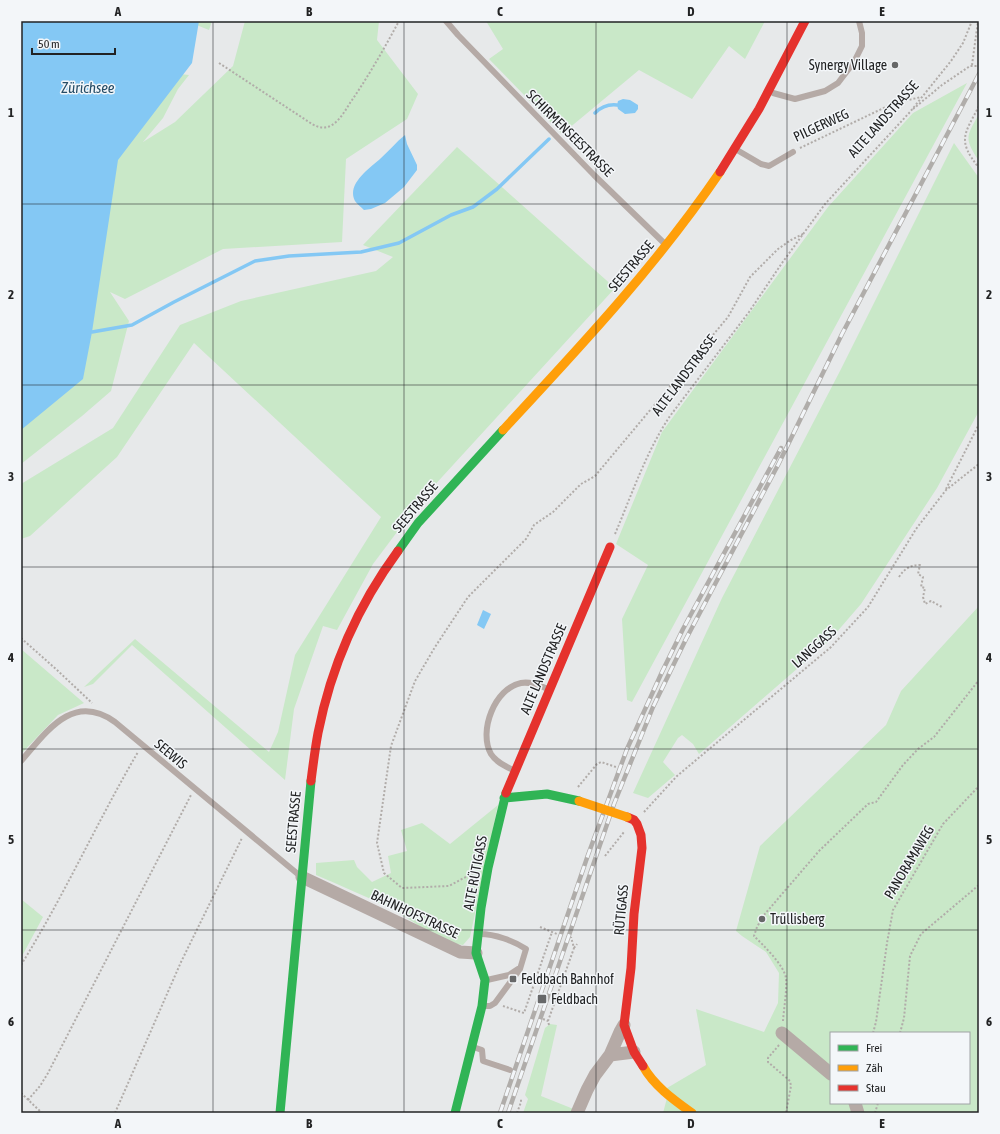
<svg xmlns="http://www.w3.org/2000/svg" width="1000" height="1134" viewBox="0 0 1000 1134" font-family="'Asap Condensed',sans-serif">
<rect width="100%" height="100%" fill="#e7e9ea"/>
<!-- green -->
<path fill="#c9e8c8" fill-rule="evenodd" d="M 195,21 L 212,21 L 209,30 L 194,24 Z
M 245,21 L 379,21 L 377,40 L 418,94 L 407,119 L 346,159 L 342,242 L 223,249 L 125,299 L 110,292 L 129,321 L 111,391 L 82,416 L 21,464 L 21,402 L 98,178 L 161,72 L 189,75 L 178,89 L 163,118 L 143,142 L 175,122 L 233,66 Z
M 486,21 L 765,21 L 745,59 L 729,46 L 692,99 L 639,70 L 562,134 L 489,59 L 503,49 Z
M 967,83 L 632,702 L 627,700 L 622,619 L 648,565 L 616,544 L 662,432 L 828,207 L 913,113 Z
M 979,114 L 979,161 C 964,138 966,137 979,114 Z
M 954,143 L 979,178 L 979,411 L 937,488 L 861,604 L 829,641 L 699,754 L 693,744 L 682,735 L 678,738 L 663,762 L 675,775 L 648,798 L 633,793 L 722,598 L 840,371 Z
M 457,147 L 615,288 L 421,500 L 373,564 L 337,630 L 323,626 L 294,709 L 285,780 L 132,645 L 93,684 L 84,687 L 135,639 L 269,752 L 278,732 L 295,655 L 381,517 L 194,343 L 117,457 L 30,536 L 21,539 L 21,484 L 113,428 L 180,325 L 241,301 L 376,271 L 393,257 L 363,245 Z
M 979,606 L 979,1113 L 774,1113 L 774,1111 L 773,1113 L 663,1113 L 667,1098 L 667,1088 L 706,1065 L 696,1009 L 764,1032 L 778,1003 L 779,973 L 766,952 L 742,936 L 736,931 L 760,846 L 886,725 L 901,691 ZM 831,1033 L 969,1033 L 969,1103 L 831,1103 Z
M 21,649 L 84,703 L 58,715 L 21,754 Z
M 498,805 L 470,937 L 463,945 C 436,942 413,919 389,908 C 366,896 341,886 316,875 L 316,863 L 354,860 L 357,867 L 372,882 L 391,873 L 388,856 L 407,851 L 401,830 L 422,823 L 450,844 Z
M 21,899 L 43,917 L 21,958 Z
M 550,1024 L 557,1025 L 541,1096 L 576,1110 L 575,1113 L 523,1113 L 528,1099 L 525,1095 L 545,1028 Z"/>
<!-- water -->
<path fill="#84c8f4" d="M 21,21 L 199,21 L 192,63 L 118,160 L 92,332 L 83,379 L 21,430 Z
M 623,99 L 630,100 L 638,105 L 638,109 L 635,113 L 625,114 L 618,109 L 617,105 L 618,101 Z
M 405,135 L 407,144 L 417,165 L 417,170 L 404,187 L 385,203 L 371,209 L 364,210 C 361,207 357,204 355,201 C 346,184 370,168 380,159 C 389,151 396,142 405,135 Z
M 483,610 L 491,614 L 484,629 L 477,625 Z"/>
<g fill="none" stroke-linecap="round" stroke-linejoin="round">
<!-- stream -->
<path stroke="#84c8f4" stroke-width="3.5" d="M 595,113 C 601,107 608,104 617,105
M 92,332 L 132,325 L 174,302 L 255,261 L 289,256 L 361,252 L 399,243 L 451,215 L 473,207 L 497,189 L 549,139"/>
<!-- path -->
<path stroke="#b1aca9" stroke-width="2" stroke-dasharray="2 2" stroke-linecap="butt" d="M 219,63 L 312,124 C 319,128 326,129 332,125 C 340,120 345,111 350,103 C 368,77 384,49 399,21
M 972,65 L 978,21
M 979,106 C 964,135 957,140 979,168
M 913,109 L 942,85 L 970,66 L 979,66
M 800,148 L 892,104 L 921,97
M 946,489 L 979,424
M 615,534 C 632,494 646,452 670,416 L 749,312 L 782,263 L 825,204 L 910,112 L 951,61 L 963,43 L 972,21
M 899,577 C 904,569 910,565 920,565 L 918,574 L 923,577 L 921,587 L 925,588 L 923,597 L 925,604 L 931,601 L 942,607
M 21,638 L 57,670 L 92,703
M 578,787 L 597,764 L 601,762 L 616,767
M 644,812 L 677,776 L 831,647 L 868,607 L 916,529 L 946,490 L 979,464
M 605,856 L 624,832
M 473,873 L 449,886 L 402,888 L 384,873 L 377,843 L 391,746 L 415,681 L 435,647 L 468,597 L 526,539 L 534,525 L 553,512 L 581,484 L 595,476 L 728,317 L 750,277 L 778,249 L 791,240 L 803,234
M 540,927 L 557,934
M 574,948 L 577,944
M 21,965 C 64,896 97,822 138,752
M 503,1006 L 524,1013 L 552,932
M 543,1019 L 548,1021
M 783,1021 C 784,1007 787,992 786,978 C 784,965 763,945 754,936 L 757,927 L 764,915 L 819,851 L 868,804 L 876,802 L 903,765 L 918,749 L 934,737 L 979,680
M 549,1025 L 548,1021 L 574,948 L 571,937
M 873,1033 L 876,1022 L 887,943 L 893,910 L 943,824 L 979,786
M 900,1033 L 904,1018 L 910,956 L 921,934 L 979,885
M 779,1045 L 768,1058 L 768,1062 L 790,1081 L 791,1086 L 786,1113
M 21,1093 L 42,1113
M 28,1100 L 40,1086 L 48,1073 L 191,795
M 115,1113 L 181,962 L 242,838
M 517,1113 L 521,1102 L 521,1098
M 875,1113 L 878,1103"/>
<!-- lane -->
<path stroke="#b5aaa6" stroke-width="6" d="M 446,21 L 458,35 L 594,175 L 664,243
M 773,93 L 795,99 L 825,91 L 838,83 L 854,62 L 862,46 L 862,33 L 859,21
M 737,150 L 761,164 L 769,166 L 793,152
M 21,761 C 47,731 73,692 115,722 L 299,875
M 513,770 C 505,766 496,762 491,754 C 478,731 495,688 521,683 C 531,681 540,686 548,689
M 480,934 C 495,934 514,941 526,949 L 520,969 L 495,1003 L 490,1006 L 483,1006
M 487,980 L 509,975 L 518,969
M 473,1047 L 482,1050 L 483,1061 L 510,1070"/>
<!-- street -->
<path stroke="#b5aaa6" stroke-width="13" d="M 302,877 L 460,952 L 476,953
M 782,1033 L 831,1074
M 610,1055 L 634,1052
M 855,1103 L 858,1113
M 577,1113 L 587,1090 L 595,1075 L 610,1055 L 620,1032 L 624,1025"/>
<!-- fast -->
<path stroke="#30b455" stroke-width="9" d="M 398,551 L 418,523 L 503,430
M 504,798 L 547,794 L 579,801
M 280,1113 L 311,781
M 455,1113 L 482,1006 L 485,980 L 476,953 L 481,908 L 488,868 L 506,793"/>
<!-- slow -->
<path stroke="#ff9f0a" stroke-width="9" d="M 503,430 C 580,347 656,266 720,172
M 643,1066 C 654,1086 674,1100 692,1113"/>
<!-- jam -->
<path stroke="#e5322d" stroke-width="9" d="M 720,172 L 759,109 L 805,21
M 311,781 C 313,765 315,749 318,733 C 331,667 359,604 398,551
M 506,793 L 610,547
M 627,817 L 634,820 L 637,824 L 641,835 L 642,848 L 634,914 L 631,968 L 624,1025 L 634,1052 L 643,1066"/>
<!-- rail casing -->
<g stroke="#b0adaa" stroke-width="4.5">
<path id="rail" d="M 500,1113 L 588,855 L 627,749 L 662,672 L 683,629 L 781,448
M 508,1113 L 614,804 L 653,707 L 686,639 L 778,465 L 842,334 L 979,74"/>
</g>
<!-- rail -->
<use href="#rail" stroke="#f3f6f9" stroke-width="3" stroke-dasharray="9" stroke-linecap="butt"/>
<!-- slow-bridge -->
<path stroke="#ff9f0a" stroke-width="9" d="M 579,801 L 627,817"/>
</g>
<!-- grid -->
<path fill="none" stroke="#222324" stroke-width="1" stroke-opacity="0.55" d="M 213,21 L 213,1113M 404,21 L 404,1113M 596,21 L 596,1113M 787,21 L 787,1113M 21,204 L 979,204M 21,385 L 979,385M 21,567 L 979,567M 21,749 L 979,749M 21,930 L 979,930"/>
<!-- markers -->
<g fill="#676869" stroke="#f3f6f9" stroke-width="1.5">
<circle cx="895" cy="65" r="4"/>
<circle cx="762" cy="919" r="4"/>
<rect x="509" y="975" width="8" height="8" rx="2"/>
<rect x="537" y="994" width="10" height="10" rx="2"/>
</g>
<g text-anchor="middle" stroke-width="3" stroke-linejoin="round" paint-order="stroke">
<!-- poi labels -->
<g font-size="14" fill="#222324" stroke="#f3f6f9" text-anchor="start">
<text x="887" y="70" text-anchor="end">Synergy Village</text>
<text x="770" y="924">Trüllisberg</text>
<text x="521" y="984">Feldbach Bahnhof</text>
<text x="551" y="1004">Feldbach</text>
</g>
<!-- street labels -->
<g font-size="14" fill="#222324" stroke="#f3f6f9">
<text transform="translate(883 119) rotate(-48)" y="5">ALTE LANDSTRASSE</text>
<text transform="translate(821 125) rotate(-25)" y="5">PILGERWEG</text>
<text transform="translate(570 133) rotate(45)" y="5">SCHIRMENSEESTRASSE</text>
<text transform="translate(631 266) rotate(-50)" y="5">SEESTRASSE</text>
<text transform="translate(684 375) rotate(-53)" y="5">ALTE LANDSTRASSE</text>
<text transform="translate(415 507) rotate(-50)" y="5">SEESTRASSE</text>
<text transform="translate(814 647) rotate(-42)" y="5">LANGGASS</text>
<text transform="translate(543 669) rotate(-67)" y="5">ALTE LANDSTRASSE</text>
<text transform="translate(171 754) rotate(40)" y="5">SEEWIS</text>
<text transform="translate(293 822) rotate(-85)" y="5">SEESTRASSE</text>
<text transform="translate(909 862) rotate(-59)" y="5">PANORAMAWEG</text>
<text transform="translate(475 873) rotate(-79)" y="5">ALTE RÜTIGASS</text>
<text transform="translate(621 910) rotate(-85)" y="5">RÜTIGASS</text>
<text transform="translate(415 914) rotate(25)" y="5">BAHNHOFSTRASSE</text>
</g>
<!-- water labels -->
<g font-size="15" font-style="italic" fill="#254d67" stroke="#f3f6f9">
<text x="88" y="93">Zürichsee</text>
</g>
</g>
<!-- border -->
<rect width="1000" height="1134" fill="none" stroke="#f3f6f9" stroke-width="44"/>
<!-- legend -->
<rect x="830" y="1032" width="140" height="72" fill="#f3f6f9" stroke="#9fa2a4"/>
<rect x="838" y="1045" width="20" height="6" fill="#30b455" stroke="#9fa2a4"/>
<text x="866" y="1052" font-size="12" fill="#222324">Frei</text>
<rect x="838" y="1065" width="20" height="6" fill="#ff9f0a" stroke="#9fa2a4"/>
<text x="866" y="1072" font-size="12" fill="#222324">Zäh</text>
<rect x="838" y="1085" width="20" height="6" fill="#e5322d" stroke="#9fa2a4"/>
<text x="866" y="1092" font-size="12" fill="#222324">Stau</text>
<!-- scale -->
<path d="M32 48v6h83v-6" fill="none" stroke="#222324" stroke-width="2"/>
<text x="38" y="48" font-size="12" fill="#222324" stroke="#f3f6f9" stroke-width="3" paint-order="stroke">50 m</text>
<rect x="22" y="22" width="956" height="1090" fill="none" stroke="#222324" stroke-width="1.5"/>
<g font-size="13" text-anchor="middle" font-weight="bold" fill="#222324">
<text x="118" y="16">A</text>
<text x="309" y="16">B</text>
<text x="500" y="16">C</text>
<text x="691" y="16">D</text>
<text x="882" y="16">E</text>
<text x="11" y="117">1</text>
<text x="989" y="117">1</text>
<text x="11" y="299">2</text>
<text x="989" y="299">2</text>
<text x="11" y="481">3</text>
<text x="989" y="481">3</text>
<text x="11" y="662">4</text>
<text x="989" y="662">4</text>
<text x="11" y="844">5</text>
<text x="989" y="844">5</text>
<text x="11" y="1026">6</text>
<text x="989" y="1026">6</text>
<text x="118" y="1128">A</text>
<text x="309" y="1128">B</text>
<text x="500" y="1128">C</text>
<text x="691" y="1128">D</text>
<text x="882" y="1128">E</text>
</g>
</svg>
